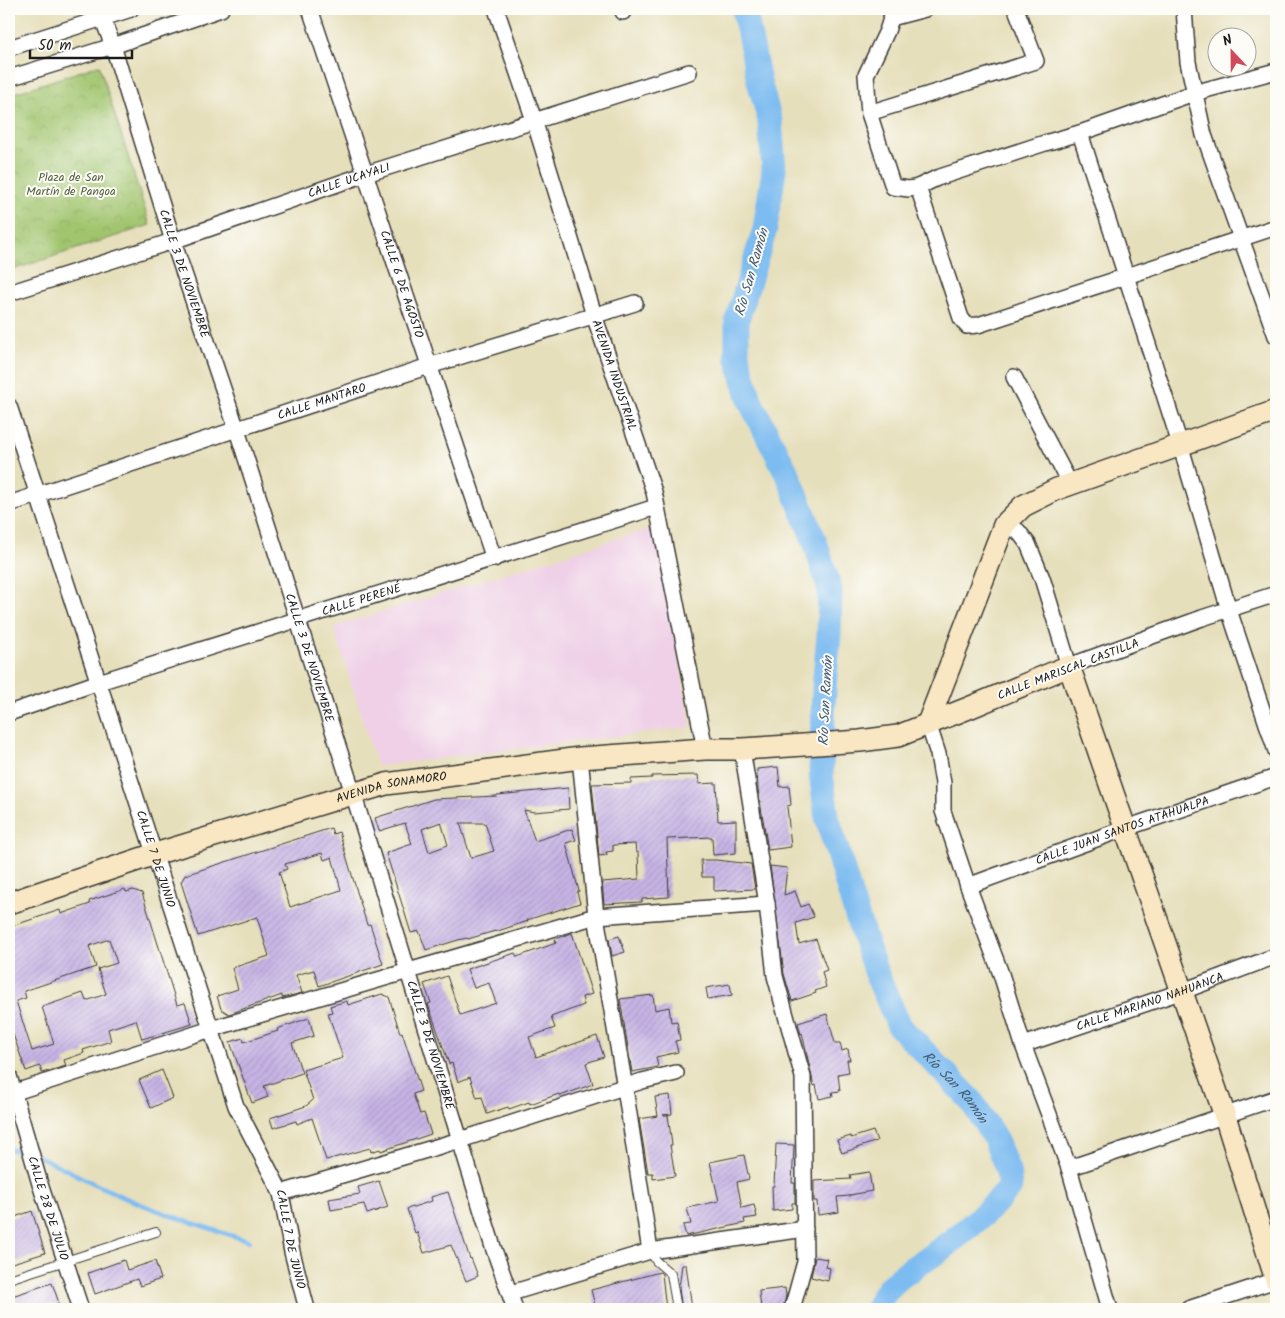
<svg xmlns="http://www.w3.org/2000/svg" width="1285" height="1318" viewBox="0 0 1285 1318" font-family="Kalam,sans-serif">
<defs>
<pattern id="park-crowns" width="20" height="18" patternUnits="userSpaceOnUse" patternTransform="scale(1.25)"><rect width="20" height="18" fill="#a1c56e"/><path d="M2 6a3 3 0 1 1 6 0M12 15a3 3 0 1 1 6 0" fill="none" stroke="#8aa95f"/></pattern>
<pattern id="building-hatch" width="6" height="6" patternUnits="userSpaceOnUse" patternTransform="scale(1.25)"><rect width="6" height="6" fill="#c7b4e5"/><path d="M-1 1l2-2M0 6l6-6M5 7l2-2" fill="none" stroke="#aa9ac4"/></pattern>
</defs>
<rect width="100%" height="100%" fill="#fdfcf7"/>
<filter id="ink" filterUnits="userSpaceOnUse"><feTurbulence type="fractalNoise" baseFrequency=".02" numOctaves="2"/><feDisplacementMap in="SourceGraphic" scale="10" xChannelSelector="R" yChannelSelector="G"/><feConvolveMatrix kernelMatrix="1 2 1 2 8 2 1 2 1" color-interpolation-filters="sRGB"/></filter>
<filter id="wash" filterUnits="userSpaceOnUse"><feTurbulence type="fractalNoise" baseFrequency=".0096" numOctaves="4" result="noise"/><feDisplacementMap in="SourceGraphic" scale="20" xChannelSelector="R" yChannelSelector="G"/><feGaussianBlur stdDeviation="1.12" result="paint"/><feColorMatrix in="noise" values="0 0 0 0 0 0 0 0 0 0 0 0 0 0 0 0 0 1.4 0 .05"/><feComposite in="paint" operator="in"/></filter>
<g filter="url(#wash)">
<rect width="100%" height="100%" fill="#e6dfbb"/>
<!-- built -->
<path fill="#efd0e7" d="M 655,527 L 691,727 L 377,766 L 334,627 Z"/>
<!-- park -->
<path fill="url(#park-crowns)" stroke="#5e7045" d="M 99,65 L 150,225 L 9,271 L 9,95 Z"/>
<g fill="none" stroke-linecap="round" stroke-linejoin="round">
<!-- stream -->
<path stroke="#7dbcf1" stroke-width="4.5" d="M 9,1149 L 27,1153
M 35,1155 C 60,1165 83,1179 108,1190 C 153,1211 201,1226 249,1241"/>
<!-- river -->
<path stroke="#7dbcf1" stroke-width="25" id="s1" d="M 744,9 L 759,81 L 770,121 L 774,170 L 765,229 L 737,320 L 737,356 L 751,403 L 789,477 L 815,542 L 830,590 L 829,635 L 824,687 L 821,774 L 827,817 L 854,907 L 875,970 L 899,1026 L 970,1099 L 995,1138 L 1008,1171 L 1010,1187 C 990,1211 966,1230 941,1249 C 919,1266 885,1280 877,1309"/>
</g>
<g id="blocks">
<!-- building -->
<path fill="url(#building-hatch)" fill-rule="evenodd" d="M 778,767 L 780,787 L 789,786 L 791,805 L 787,806 L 791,847 L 768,850 L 758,789 L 757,769 Z
M 698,775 L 699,784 L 716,783 L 718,821 L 736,820 L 736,853 L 713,855 L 712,837 L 667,839 L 669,897 L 642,899 L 642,902 L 604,904 L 602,882 L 639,879 L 638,852 L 636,852 L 635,844 L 613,845 L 613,851 L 606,852 L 607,855 L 599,856 L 592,784 L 631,783 L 631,779 L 652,778 L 652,776 Z
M 568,788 L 569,809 L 534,812 L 524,810 L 535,841 L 572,829 L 576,840 L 566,843 L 579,891 L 577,892 L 580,903 L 527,920 L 528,921 L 495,932 L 495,931 L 468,939 L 467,938 L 458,940 L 426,950 L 419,931 L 411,933 L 386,853 L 412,844 L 405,823 L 379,831 L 375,818 L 434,799 L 497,796 L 497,795 ZM 441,822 L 448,845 L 429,852 L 422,829 ZM 460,823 L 485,823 L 494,851 L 471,858 Z
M 331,828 L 333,834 L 339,832 L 367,925 L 370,924 L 383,964 L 319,986 L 314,970 L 296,975 L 302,993 L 282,998 L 282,995 L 229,1014 L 221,1009 L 217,996 L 238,989 L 232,968 L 269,956 L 257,917 L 198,936 L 181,882 L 185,875 ZM 322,853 L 324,860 L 332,857 L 341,890 L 290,907 L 279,872 L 287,869 L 285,864 Z
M 701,860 L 716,860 L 751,864 L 755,889 L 714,891 L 714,877 L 702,877 Z
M 770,866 L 787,868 L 784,895 L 795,891 L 801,907 L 808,904 L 814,917 L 796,923 L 799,944 L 816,939 L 827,970 L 822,972 L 826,987 L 815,991 L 816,993 L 792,1001 L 784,974 Z
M 125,889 L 126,892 L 133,890 L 142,893 L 177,1005 L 185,1003 L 192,1024 L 142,1039 L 136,1020 L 108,1029 L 111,1041 L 83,1050 L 84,1053 L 64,1060 L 66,1066 L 42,1073 L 40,1066 L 26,1071 L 9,1023 L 9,927 L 60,910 L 61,914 L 90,904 L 89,901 ZM 109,939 L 117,963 L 98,969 L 106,994 L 86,1001 L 83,993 L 42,1007 L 54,1044 L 32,1051 L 16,1001 L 26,998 L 24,991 L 96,967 L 89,946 Z
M 572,933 L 592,994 L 582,997 L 584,1005 L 551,1017 L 555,1028 L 529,1037 L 536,1057 L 597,1036 L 604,1057 L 586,1063 L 593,1084 L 560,1096 L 559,1094 L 530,1104 L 529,1102 L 509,1109 L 508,1107 L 487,1114 L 482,1097 L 477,1098 L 470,1077 L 458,1082 L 452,1063 L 449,1064 L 428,1004 L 431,1003 L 424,984 L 447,976 L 460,1015 L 496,1003 L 489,983 L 474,988 L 467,969 L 515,953 L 517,957 L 556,943 L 555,939 Z
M 619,936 L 625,952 L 612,956 L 609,939 Z
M 730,984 L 732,995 L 708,999 L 706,988 Z
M 382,994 L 389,997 L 400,1033 L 402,1032 L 421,1091 L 413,1094 L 420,1114 L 424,1113 L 431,1134 L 381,1151 L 380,1149 L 371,1152 L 370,1148 L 326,1160 L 312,1118 L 297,1124 L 296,1121 L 273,1128 L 270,1118 L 306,1106 L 313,1100 L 303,1070 L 343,1058 L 328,1013 L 332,1012 L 330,1006 L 347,1001 L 348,1005 Z
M 653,995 L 655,1010 L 669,1007 L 671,1022 L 677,1021 L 680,1040 L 675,1041 L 678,1052 L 656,1057 L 658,1067 L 632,1072 L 620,999 Z
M 827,1014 L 835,1043 L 840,1043 L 842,1051 L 848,1049 L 850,1060 L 847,1060 L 849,1072 L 838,1074 L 840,1091 L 832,1092 L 833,1096 L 819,1099 L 816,1085 L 814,1086 L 802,1033 L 801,1034 L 798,1023 Z
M 309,1018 L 314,1036 L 292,1043 L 302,1073 L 264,1086 L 268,1097 L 252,1103 L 230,1042 L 243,1038 L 244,1042 L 278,1031 L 277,1029 Z
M 162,1070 L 173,1098 L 151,1108 L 139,1080 Z
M 670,1095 L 672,1114 L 663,1115 L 668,1115 L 672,1145 L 670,1145 L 675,1176 L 653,1179 L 653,1173 L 648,1173 L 639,1119 L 658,1116 L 655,1097 Z
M 873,1131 L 877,1141 L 842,1153 L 837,1140 L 851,1136 L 851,1138 Z
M 776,1144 L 794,1145 L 792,1183 L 795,1183 L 795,1203 L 792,1203 L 792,1209 L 773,1211 L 772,1186 L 774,1186 Z
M 744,1155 L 749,1179 L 737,1182 L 742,1208 L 754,1205 L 757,1217 L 744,1219 L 745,1223 L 686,1236 L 683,1225 L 691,1224 L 687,1208 L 719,1201 L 710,1162 Z
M 869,1172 L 872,1191 L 850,1195 L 850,1196 L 837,1197 L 839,1212 L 818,1215 L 817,1201 L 814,1201 L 814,1181 L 851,1179 L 850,1175 Z
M 379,1181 L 388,1207 L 367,1214 L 364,1204 L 331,1210 L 329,1199 L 360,1194 L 358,1187 Z
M 448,1192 L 470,1259 L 471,1258 L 478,1276 L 466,1281 L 451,1245 L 424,1253 L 417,1232 L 415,1233 L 407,1209 L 432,1201 L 431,1197 Z
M 32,1211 L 45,1253 L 9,1264 L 9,1219 Z
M 815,1257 L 827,1259 L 825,1267 L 830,1268 L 828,1281 L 811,1277 Z
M 124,1260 L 127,1270 L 155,1261 L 161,1279 L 140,1286 L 137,1279 L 95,1294 L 88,1273 Z
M 682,1265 L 686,1265 L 692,1308 L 685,1309 L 682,1309 L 679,1288 Z
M 660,1272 L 662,1274 L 666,1309 L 596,1309 L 591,1290 Z
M 52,1283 L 59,1303 L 39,1309 L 9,1309 L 9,1297 Z
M 785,1288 L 786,1296 L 783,1308 L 761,1309 L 759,1291 Z"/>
</g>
</g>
<g filter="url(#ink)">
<use href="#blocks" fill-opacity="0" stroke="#3a3934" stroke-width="1"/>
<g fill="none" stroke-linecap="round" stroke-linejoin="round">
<!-- lane casing -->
<g stroke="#3a3934" stroke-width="10">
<path id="lane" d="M 650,1251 L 656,1261 L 671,1274 L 677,1309
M 9,1279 L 156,1232"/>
</g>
<!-- street casing -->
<g stroke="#3a3934" stroke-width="18">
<g id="street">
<path id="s2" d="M 99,9 L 113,46 L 173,241 L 237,430 L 353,793 L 493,1247 L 515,1309"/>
<path id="s3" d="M 310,9 L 494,559"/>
<path id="s4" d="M 496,9 L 534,120 L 594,315 L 654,492 L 705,749"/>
<path d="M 622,9 L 623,12"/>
<path d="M 894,9 L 887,31 L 866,75 L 869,113 L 893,187 L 909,189 L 918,187 L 937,178 L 1045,143 L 1080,133 L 1194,93 L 1276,71"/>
<path d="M 1184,9 L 1188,62 L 1204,135 L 1276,336"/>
<path d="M 891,18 L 925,9"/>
<path d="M 9,48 L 131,9"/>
<path d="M 9,78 L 113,46 L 221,9"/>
<path d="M 869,113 L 1036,61 L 1016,9"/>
<path d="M 1080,133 L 1180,444 L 1229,610 L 1276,751"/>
<path d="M 918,187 L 961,318 L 967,326 L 978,325 L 1276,227"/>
<path id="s5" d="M 9,293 L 173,241 L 366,174 L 689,72"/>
<path d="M 1014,377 L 1070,484"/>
<path id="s6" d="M 9,406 L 236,1106 L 281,1193 L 292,1252 L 307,1309"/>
<path id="s7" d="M 9,504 L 429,366 L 635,303"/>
<path d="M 1004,525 L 1018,531 L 1028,544 L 1042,578 L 1069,666 L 1202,618 L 1276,594"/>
<path id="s8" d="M 9,713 L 99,682 L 656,507"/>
<path d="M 928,723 L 938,754 L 943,783 L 943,811 L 968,886 L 1001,974 L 1023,1045 L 1069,1168"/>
<path d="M 742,749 L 767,904 L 775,976 L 803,1077 L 805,1262 L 792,1309"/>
<path d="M 580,758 L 596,916 L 625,1088 L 650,1251"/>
<path id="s9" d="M 968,886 L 1126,828 L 1276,777"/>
<path id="s10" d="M 1023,1045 L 1183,991 L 1276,956"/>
<path id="s11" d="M 9,1076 L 40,1184 L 81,1309"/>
<path d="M 9,1094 L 211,1029 L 596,916 L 767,904"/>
<path d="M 281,1193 L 460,1140 L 642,1081 L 676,1073"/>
<path d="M 511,1293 L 650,1251 L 805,1229"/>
<path d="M 1110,1309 L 1069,1168 L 1276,1098"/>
<path d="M 1188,1309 L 1276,1280"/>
</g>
</g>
<!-- secondary casing -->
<g stroke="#3a3934" stroke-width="24">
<g id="secondary">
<path d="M 928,723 L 1004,525 L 1023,506 L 1057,489 L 1276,411"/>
<path id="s12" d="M 9,903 L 155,854 L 386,784 L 580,758 L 705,749 L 742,749 L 789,746 L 860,741 L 898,736 L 971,707 L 1069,666 L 1225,1116 L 1276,1280"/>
</g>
</g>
<!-- lane -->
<use href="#lane" stroke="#fff" stroke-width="8"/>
<!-- street -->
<use href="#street" stroke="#fff" stroke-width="15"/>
<!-- secondary -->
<use href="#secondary" stroke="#f9e7c3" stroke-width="21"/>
</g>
</g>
<g text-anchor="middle" stroke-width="4" stroke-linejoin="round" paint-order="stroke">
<!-- park labels -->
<g font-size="12" fill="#51603d" stroke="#fdfcf7">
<text x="71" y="181">Plaza de San<tspan x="71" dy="14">Martín de Pangoa</tspan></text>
</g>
<!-- street labels -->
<g font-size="12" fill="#1c1c1c" stroke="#fdfcf7">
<text dy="4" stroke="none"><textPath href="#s5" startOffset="358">CALLE UCAYALI</textPath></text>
<text dy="4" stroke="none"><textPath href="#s2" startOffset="278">CALLE 3 DE NOVIEMBRE</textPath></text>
<text dy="4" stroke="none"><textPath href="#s3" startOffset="290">CALLE 6 DE AGOSTO</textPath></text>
<text dy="4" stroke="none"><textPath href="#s4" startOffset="385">AVENIDA INDUSTRIAL</textPath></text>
<text dy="4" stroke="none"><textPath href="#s7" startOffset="329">CALLE MANTARO</textPath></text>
<text dy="4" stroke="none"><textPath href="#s8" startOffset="370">CALLE PERENÉ</textPath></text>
<text dy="4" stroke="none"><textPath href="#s2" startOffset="682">CALLE 3 DE NOVIEMBRE</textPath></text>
<text transform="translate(1068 669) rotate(-21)" y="4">CALLE MARISCAL CASTILLA</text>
<text dy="4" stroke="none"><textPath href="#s12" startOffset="400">AVENIDA SONAMORO</textPath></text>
<text dy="4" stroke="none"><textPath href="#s9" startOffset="164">CALLE JUAN SANTOS ATAHUALPA</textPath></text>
<text dy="4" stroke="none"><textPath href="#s6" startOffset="476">CALLE 7 DE JUNIO</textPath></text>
<text dy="4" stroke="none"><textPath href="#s10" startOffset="134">CALLE MARIANO NAHUANCA</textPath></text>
<text dy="4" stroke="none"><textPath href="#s2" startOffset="1088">CALLE 3 DE NOVIEMBRE</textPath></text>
<text dy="4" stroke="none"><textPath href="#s11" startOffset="138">CALLE 28 DE JULIO</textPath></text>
<text dy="4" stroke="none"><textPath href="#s6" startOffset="881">CALLE 7 DE JUNIO</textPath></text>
</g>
<!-- water labels -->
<g font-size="14" font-style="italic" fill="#435c71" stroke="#fdfcf7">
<text transform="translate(751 272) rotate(-74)" y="5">Río San Ramón</text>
<text transform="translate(825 701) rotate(-87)" y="5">Río San Ramón</text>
<text dy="5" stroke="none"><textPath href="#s1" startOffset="1140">Río San Ramón</textPath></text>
</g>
</g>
<!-- margin -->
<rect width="1285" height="1318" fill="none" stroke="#fdfcf7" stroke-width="30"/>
<!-- north arrow -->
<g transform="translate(1232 52) rotate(338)"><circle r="24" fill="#fdfcf7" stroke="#a3a29f"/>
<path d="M0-4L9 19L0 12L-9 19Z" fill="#d1495b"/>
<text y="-8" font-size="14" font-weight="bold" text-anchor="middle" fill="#1c1c1c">N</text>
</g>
<!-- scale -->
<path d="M30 50v8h102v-8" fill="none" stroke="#1c1c1c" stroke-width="2.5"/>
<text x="38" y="50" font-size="15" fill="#1c1c1c" stroke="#fdfcf7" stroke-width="4" paint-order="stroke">50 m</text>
</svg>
